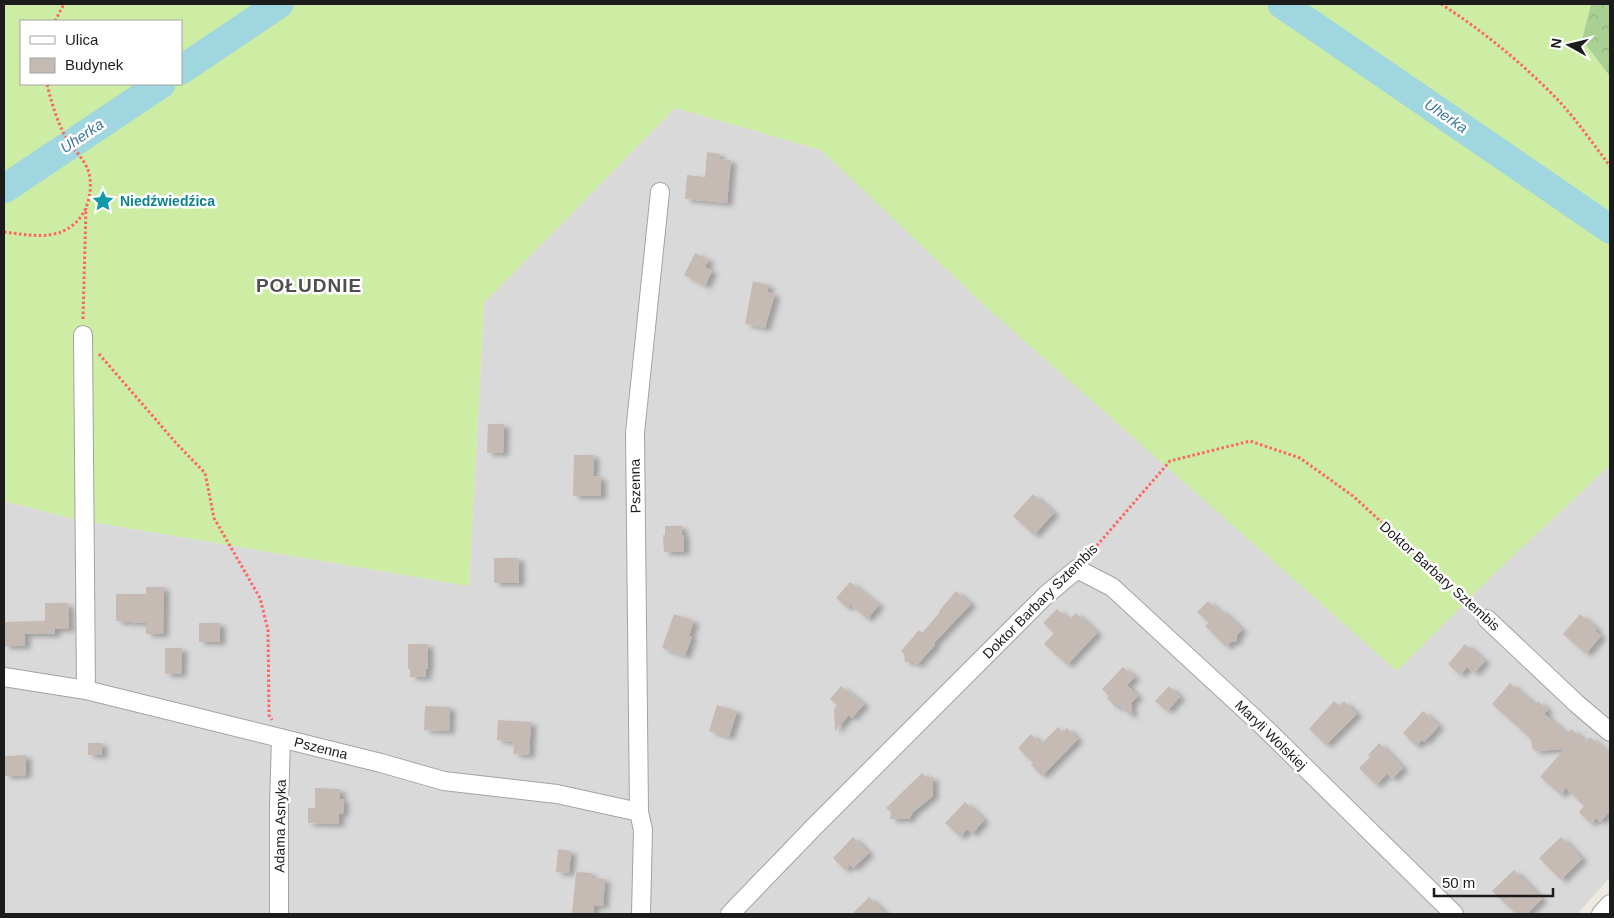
<svg xmlns="http://www.w3.org/2000/svg" width="1614" height="918" viewBox="0 0 1614 918" font-family="Arial,sans-serif">
<defs>
<pattern id="forest-crowns" width="20" height="18" patternUnits="userSpaceOnUse" patternTransform="scale(1.25)"><rect width="20" height="18" fill="#aad094"/><path d="M2 6a3 3 0 1 1 6 0M12 15a3 3 0 1 1 6 0" fill="none" stroke="#92b27f"/></pattern>
<filter id="shadow"><feDropShadow dx="5.5" dy="3" stdDeviation="2.5" flood-color="#0004"/></filter>
</defs>
<rect width="100%" height="100%" fill="#eee9e1"/>
<!-- residential -->
<path fill="#dad9d9" d="M 675,108 L 821,150 L 1397,671 L 1497,571 L 1610,465 L 1610,877 L 1577,914 L 4,914 L 4,501 L 74,519 L 469,586 L 484,303 Z"/>
<!-- grass -->
<path fill="#cdeca4" fill-rule="evenodd" d="M 4,4 L 1591,4 L 1582,40 L 1610,76 L 1610,465 L 1497,571 L 1397,671 L 986,307 L 821,150 L 675,108 L 484,303 L 469,586 L 74,519 L 4,501 ZM 21,21 L 181,21 L 181,84 L 21,84 Z"/>
<!-- forest -->
<path fill="url(#forest-crowns)" d="M 1591,4 L 1610,4 L 1610,76 L 1582,40 Z"/>
<!-- pier -->
<path fill="#fff" d="M 67,131 L 81,152 L 75,156 L 61,135 Z"/>
<g fill="none" stroke-linecap="round" stroke-linejoin="round">
<!-- river -->
<path stroke="#9fd6df" stroke-width="29" d="M 1282,4 L 1610,229
M 181,70 L 279,4
M 4,189 L 161,84"/>
</g>
<!-- building -->
<path fill="#c6bab4" filter="url(#shadow)" d="M 707,152 L 720,154 L 720,159 L 731,160 L 727,203 L 685,199 L 687,175 L 705,177 Z
M 695,253 L 709,260 L 705,267 L 712,271 L 705,286 L 684,275 Z
M 753,281 L 769,285 L 767,292 L 775,294 L 765,328 L 745,324 Z
M 488,424 L 504,424 L 503,453 L 487,453 Z
M 574,455 L 594,455 L 593,476 L 601,477 L 601,496 L 573,496 Z
M 1033,494 L 1054,513 L 1034,535 L 1013,516 Z
M 665,526 L 682,526 L 682,535 L 684,535 L 684,552 L 664,552 L 663,535 L 665,535 Z
M 494,558 L 519,558 L 519,583 L 494,583 Z
M 850,582 L 879,605 L 867,619 L 850,604 L 847,608 L 836,598 Z
M 146,587 L 164,587 L 163,634 L 146,634 L 146,623 L 116,621 L 116,594 L 146,594 Z
M 956,591 L 971,604 L 934,643 L 935,645 L 917,665 L 913,662 L 905,662 L 904,654 L 901,651 L 919,630 L 922,633 L 940,612 L 939,611 Z
M 1208,601 L 1219,611 L 1221,610 L 1242,630 L 1237,635 L 1237,641 L 1231,642 L 1226,647 L 1205,626 L 1209,623 L 1197,612 Z
M 45,603 L 68,603 L 69,629 L 55,629 L 55,634 L 25,634 L 25,646 L 4,646 L 4,622 L 45,621 Z
M 1057,609 L 1069,620 L 1076,613 L 1097,633 L 1067,665 L 1044,644 L 1054,633 L 1043,623 Z
M 674,614 L 694,621 L 689,636 L 692,636 L 685,656 L 662,648 Z
M 1580,614 L 1597,629 L 1595,631 L 1601,636 L 1586,654 L 1563,634 Z
M 199,623 L 220,623 L 220,642 L 199,642 Z
M 408,644 L 428,644 L 428,669 L 426,669 L 426,677 L 410,677 L 410,669 L 408,669 Z
M 1465,644 L 1485,661 L 1474,673 L 1467,667 L 1460,675 L 1448,664 Z
M 165,648 L 182,648 L 181,674 L 165,674 Z
M 1123,667 L 1135,677 L 1127,685 L 1138,696 L 1131,703 L 1132,717 L 1119,705 L 1116,708 L 1107,698 L 1109,696 L 1102,689 Z
M 1510,683 L 1535,705 L 1538,701 L 1548,710 L 1544,714 L 1567,734 L 1571,729 L 1586,742 L 1590,737 L 1610,754 L 1610,811 L 1600,822 L 1596,818 L 1591,824 L 1579,812 L 1584,806 L 1566,788 L 1561,795 L 1540,777 L 1564,749 L 1536,751 L 1532,748 L 1531,739 L 1492,704 Z
M 841,686 L 864,704 L 852,718 L 849,715 L 835,731 L 834,709 L 837,705 L 830,699 Z
M 1169,686 L 1180,697 L 1167,711 L 1155,701 Z
M 1334,701 L 1339,706 L 1344,701 L 1357,714 L 1326,745 L 1309,729 Z
M 717,705 L 737,711 L 729,737 L 709,731 Z
M 425,706 L 450,707 L 449,731 L 424,730 Z
M 1423,711 L 1439,726 L 1424,742 L 1422,740 L 1416,746 L 1403,733 Z
M 498,720 L 531,722 L 529,755 L 513,754 L 514,742 L 497,740 Z
M 1058,727 L 1063,732 L 1067,728 L 1078,739 L 1042,776 L 1031,765 L 1033,763 L 1018,748 L 1031,734 L 1041,744 Z
M 88,743 L 102,743 L 102,755 L 88,755 Z
M 1379,743 L 1403,768 L 1392,779 L 1387,774 L 1376,785 L 1359,768 L 1370,757 L 1368,755 Z
M 26,755 L 26,775 L 5,776 L 5,756 Z
M 922,773 L 926,777 L 933,777 L 933,796 L 913,812 L 909,819 L 890,819 L 891,812 L 886,808 Z
M 315,788 L 340,789 L 340,799 L 344,799 L 343,814 L 339,814 L 339,824 L 308,823 L 308,808 L 315,808 Z
M 965,802 L 984,820 L 972,834 L 967,829 L 960,837 L 945,823 Z
M 853,837 L 869,853 L 853,868 L 850,865 L 845,870 L 833,858 Z
M 1561,837 L 1582,859 L 1561,880 L 1539,858 Z
M 558,849 L 571,851 L 569,873 L 556,872 Z
M 1514,870 L 1542,899 L 1527,914 L 1516,914 L 1492,891 Z
M 576,872 L 592,873 L 591,878 L 605,879 L 603,906 L 594,905 L 593,914 L 572,914 Z
M 869,897 L 886,914 L 852,914 Z"/>
<g fill="none" stroke-linecap="round" stroke-linejoin="round">
<!-- minor casing -->
<g stroke="#a3a3a3" stroke-width="20">
<path id="minor" d="M 83,335 L 86,690
M 1487,619 L 1577,704 L 1610,732
M 4,677 L 86,690 L 381,763 L 444,781 L 557,794 L 639,812
M 279,914 L 279,807 L 281,738
M 641,914 L 643,830 L 639,812 L 635,433 L 660,192
M 730,914 L 813,828 L 1045,596 L 1077,569 L 1112,587 L 1266,729 L 1454,914
M 1601,914 L 1610,904"/>
</g>
<!-- path -->
<path stroke="#ff6562" stroke-width="3" stroke-dasharray="2.5 2.5" stroke-linecap="butt" d="M 1441,4 C 1483,31 1522,63 1557,99 C 1576,119 1593,144 1610,166
M 55,21 L 64,4
M 4,232 C 35,236 67,243 85,210 C 90,199 92,185 89,173 C 85,159 71,147 64,134 C 56,118 51,101 47,84
M 83,319 L 86,208
M 99,354 L 176,443 L 205,473 L 214,518 L 260,598 L 268,630 L 269,715 L 272,720
M 1087,557 L 1170,461 L 1250,441 L 1300,458 L 1353,496 L 1475,608"/>
<!-- minor -->
<use href="#minor" stroke="#fff" stroke-width="18"/>
</g>
<!-- icons -->
<defs>
<g id="sight-bare" transform="scale(1.725)"><path d="M0-6L1.8-2.2L6-1.7L2.9 1.2L3.7 5.4L0 3.3L-3.7 5.4L-2.9 1.2L-6-1.7L-1.8-2.2Z" fill="#0f9aa8" stroke="#fff" stroke-width="2.5" paint-order="stroke"/></g>
</defs>
<g fill-rule="evenodd">
<use href="#sight-bare" x="103" y="201"/>
</g>
<g text-anchor="middle" stroke-width="5" stroke-linejoin="round" paint-order="stroke">
<!-- culture labels -->
<g font-size="14" font-weight="bold" fill="#0d838f" stroke="#fff" text-anchor="start">
<text x="120" y="206">Niedźwiedźica</text>
</g>
<!-- street labels -->
<g font-size="14" fill="#1c1c1c" stroke="#fff">
<text transform="translate(635 486) rotate(-91)" y="5">Pszenna</text>
<text transform="translate(1440 576) rotate(42)" y="5">Doktor Barbary Sztembis</text>
<text transform="translate(1040 601) rotate(-45)" y="5">Doktor Barbary Sztembis</text>
<text transform="translate(1271 735) rotate(44)" y="5">Maryli Wolskiej</text>
<text transform="translate(321 748) rotate(14)" y="5">Pszenna</text>
<text transform="translate(280 826) rotate(-89)" y="5">Adama Asnyka</text>
</g>
<!-- water labels -->
<g font-size="15" font-style="italic" fill="#4078a0" stroke="#fff">
<text transform="translate(1446 116) rotate(34)" y="5">Uherka</text>
<text transform="translate(82 136) rotate(-34)" y="5">Uherka</text>
</g>
<!-- district labels -->
<g font-size="19" font-weight="bold" letter-spacing="1" fill="#4f4f4f" stroke="#fff">
<text x="309" y="292">POŁUDNIE</text>
</g>
</g>
<!-- border -->
<rect width="1614" height="918" fill="none" stroke="#1c1c1c" stroke-width="10"/>
<!-- legend -->
<rect x="20" y="20" width="162" height="65" fill="#ffffff" stroke="#a4a4a4"/>
<rect x="30" y="36" width="25" height="8" fill="#ffffff" stroke="#a4a4a4"/>
<text x="65" y="45" font-size="15" fill="#1c1c1c">Ulica</text>
<rect x="30" y="58" width="25" height="15" fill="#c6bab4" stroke="#a4a4a4"/>
<text x="65" y="70" font-size="15" fill="#1c1c1c">Budynek</text>
<!-- north arrow -->
<g transform="translate(1569 45) rotate(278)" stroke="#ffffff" stroke-width="4" paint-order="stroke">
<path d="M0-4L9 19L0 12L-9 19Z" fill="#1c1c1c"/>
<text y="-8" font-size="14" font-weight="bold" text-anchor="middle" fill="#1c1c1c">N</text>
</g>
<!-- scale -->
<path d="M1434 888v8h119v-8" fill="none" stroke="#1c1c1c" stroke-width="2.5"/>
<text x="1442" y="888" font-size="15" fill="#1c1c1c" stroke="#ffffff" stroke-width="4" paint-order="stroke">50 m</text>
</svg>
